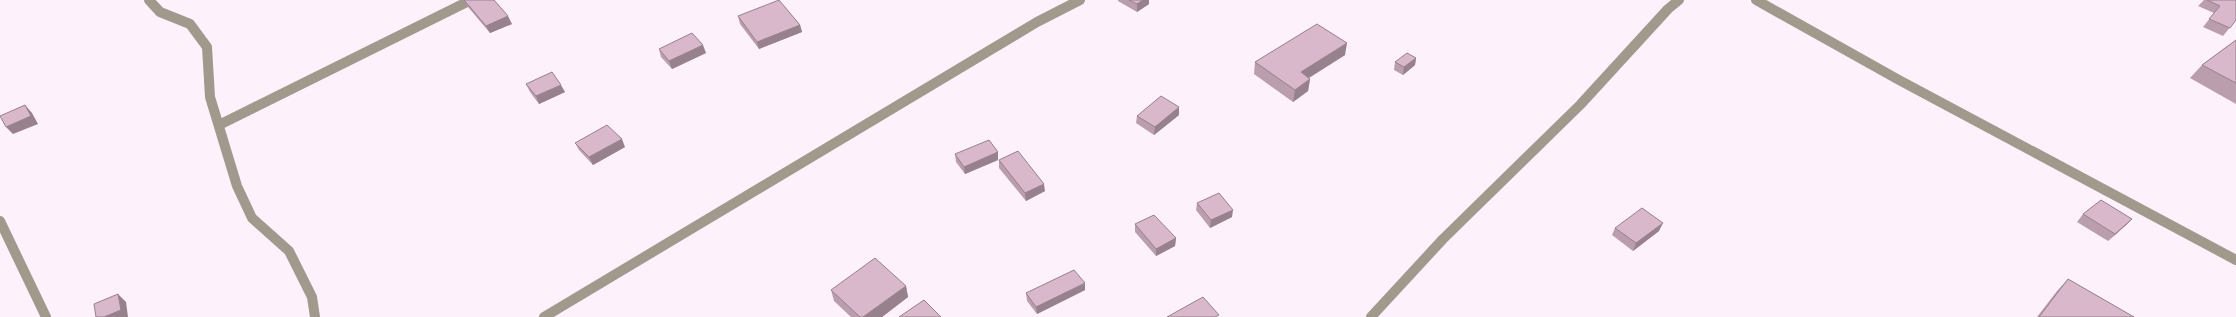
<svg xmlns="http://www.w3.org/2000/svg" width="2236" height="317" viewBox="0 0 2236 317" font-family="'Golos Text',sans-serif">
<rect width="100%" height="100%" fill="#fdf2fc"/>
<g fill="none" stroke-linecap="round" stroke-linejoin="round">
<!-- minor -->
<path stroke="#a0998c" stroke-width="10" d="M 149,0 L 160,12 L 190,24 L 207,47 L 210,97 L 237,186 L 252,218 L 289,251 L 312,297 L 315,317
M 1756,0 L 1899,80 L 2236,260
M 219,125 L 471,0
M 0,221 L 46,317
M 544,317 L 1037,22 L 1080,0
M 1371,317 L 1443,239 L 1580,105 L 1668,9 L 1679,0"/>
</g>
<!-- wall -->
<path fill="#ba9eae" d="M 464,0 L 512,24 L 490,33 L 468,7 Z
M 1118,0 L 1149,0 L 1149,4 L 1137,12 L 1118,1 Z
M 2204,0 L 2236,0 L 2236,20 L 2223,36 L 2203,27 L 2214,13 L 2198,6 Z
M 738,16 L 800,25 L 802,32 L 759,49 L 740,24 Z
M 2236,40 L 2236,104 L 2190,78 L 2202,65 Z
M 659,49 L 706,53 L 672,69 L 661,57 Z
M 1345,55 L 1309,78 L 1310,79 L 1308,91 L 1293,102 L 1254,74 L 1255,62 Z
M 1416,58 L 1415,65 L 1403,75 L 1394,70 L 1395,62 Z
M 526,84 L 565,92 L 539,104 L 530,92 Z
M 1179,115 L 1154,135 L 1136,123 L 1137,116 Z
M 575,143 L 625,147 L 593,165 L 579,150 Z
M 998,152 L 998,160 L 965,174 L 956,162 L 955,154 Z
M 999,160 L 1045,191 L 1026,201 L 999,168 Z
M 1197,203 L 1232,217 L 1210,228 L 1196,210 Z
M 2083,214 L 2132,219 L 2125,226 L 2108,241 L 2077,222 Z
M 1135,224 L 1176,238 L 1175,246 L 1156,256 L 1135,232 Z
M 1615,228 L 1659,231 L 1633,251 L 1612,235 Z
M 2068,279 L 2134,317 L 2037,317 L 2057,291 Z
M 906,286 L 908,297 L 882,317 L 851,317 L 834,301 L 831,290 Z
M 1085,290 L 1037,314 L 1027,301 L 1026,293 Z"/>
<!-- shaded-wall -->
<path fill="#97818d" d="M 1143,0 L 1149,0 L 1149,4 L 1137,12 L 1137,4 Z
M 508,16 L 512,24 L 490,33 L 486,26 Z
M 800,25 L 802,32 L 759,49 L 757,42 Z
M 1347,43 L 1345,55 L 1299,84 L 1301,72 Z
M 703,45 L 706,53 L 672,69 L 669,61 Z
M 1416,58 L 1415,65 L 1403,75 L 1404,67 Z
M 1310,79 L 1308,91 L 1293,102 L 1295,90 Z
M 561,85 L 565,92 L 539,104 L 536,96 Z
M 25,105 L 32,113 L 38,124 L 13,134 L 6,127 Z
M 1179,107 L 1179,115 L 1154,135 L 1155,127 Z
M 622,139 L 625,147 L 593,165 L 589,157 Z
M 998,152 L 998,160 L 965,174 L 964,167 Z
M 1044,184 L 1045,191 L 1026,201 L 1025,193 Z
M 1233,210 L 1232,217 L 1210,228 L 1211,220 Z
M 2132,219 L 2125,226 L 2108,241 L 2115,234 Z
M 1663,223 L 1659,231 L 1633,251 L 1636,243 Z
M 1176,238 L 1175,246 L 1156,256 L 1156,249 Z
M 1085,283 L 1085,290 L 1037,314 L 1036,307 Z
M 906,286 L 908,297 L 882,317 L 863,317 Z
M 118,294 L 126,302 L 128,317 L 104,317 Z"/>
<!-- building -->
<path fill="#d8b8ca" stroke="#97818d" d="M 464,0 L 494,0 L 508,16 L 486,26 Z
M 779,0 L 800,25 L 757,42 L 738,16 Z
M 1129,0 L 1143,0 L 1137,4 Z
M 2207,0 L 2236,0 L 2236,20 L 2230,28 L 2209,19 L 2220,6 Z
M 1317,24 L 1347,43 L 1301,72 L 1310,79 L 1295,90 L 1255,62 Z
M 692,33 L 703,45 L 669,61 L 659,49 Z
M 2236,40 L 2236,83 L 2202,65 Z
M 1407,53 L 1416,58 L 1404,67 L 1395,62 Z
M 552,72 L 561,85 L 536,96 L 526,84 Z
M 1161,96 L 1179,107 L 1155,127 L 1137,116 Z
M 25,105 L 31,116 L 6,127 L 0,116 Z
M 607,125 L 622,139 L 589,157 L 575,143 Z
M 989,140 L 998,152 L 964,167 L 955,154 Z
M 1018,151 L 1044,184 L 1025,193 L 999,160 Z
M 1219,193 L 1233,210 L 1211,220 L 1197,203 Z
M 2101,200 L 2132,219 L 2115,234 L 2083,214 Z
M 1642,208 L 1663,223 L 1636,243 L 1615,228 Z
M 1154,215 L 1176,238 L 1156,249 L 1135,224 Z
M 875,258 L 906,286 L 863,317 L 860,317 L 831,290 Z
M 1074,270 L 1085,283 L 1036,307 L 1026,293 Z
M 2068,279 L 2134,317 L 2039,317 Z
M 118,294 L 121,310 L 104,317 L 96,317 L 94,304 Z
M 1203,297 L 1219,315 L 1215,317 L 1167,317 Z
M 924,300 L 941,317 L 899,317 Z"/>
</svg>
